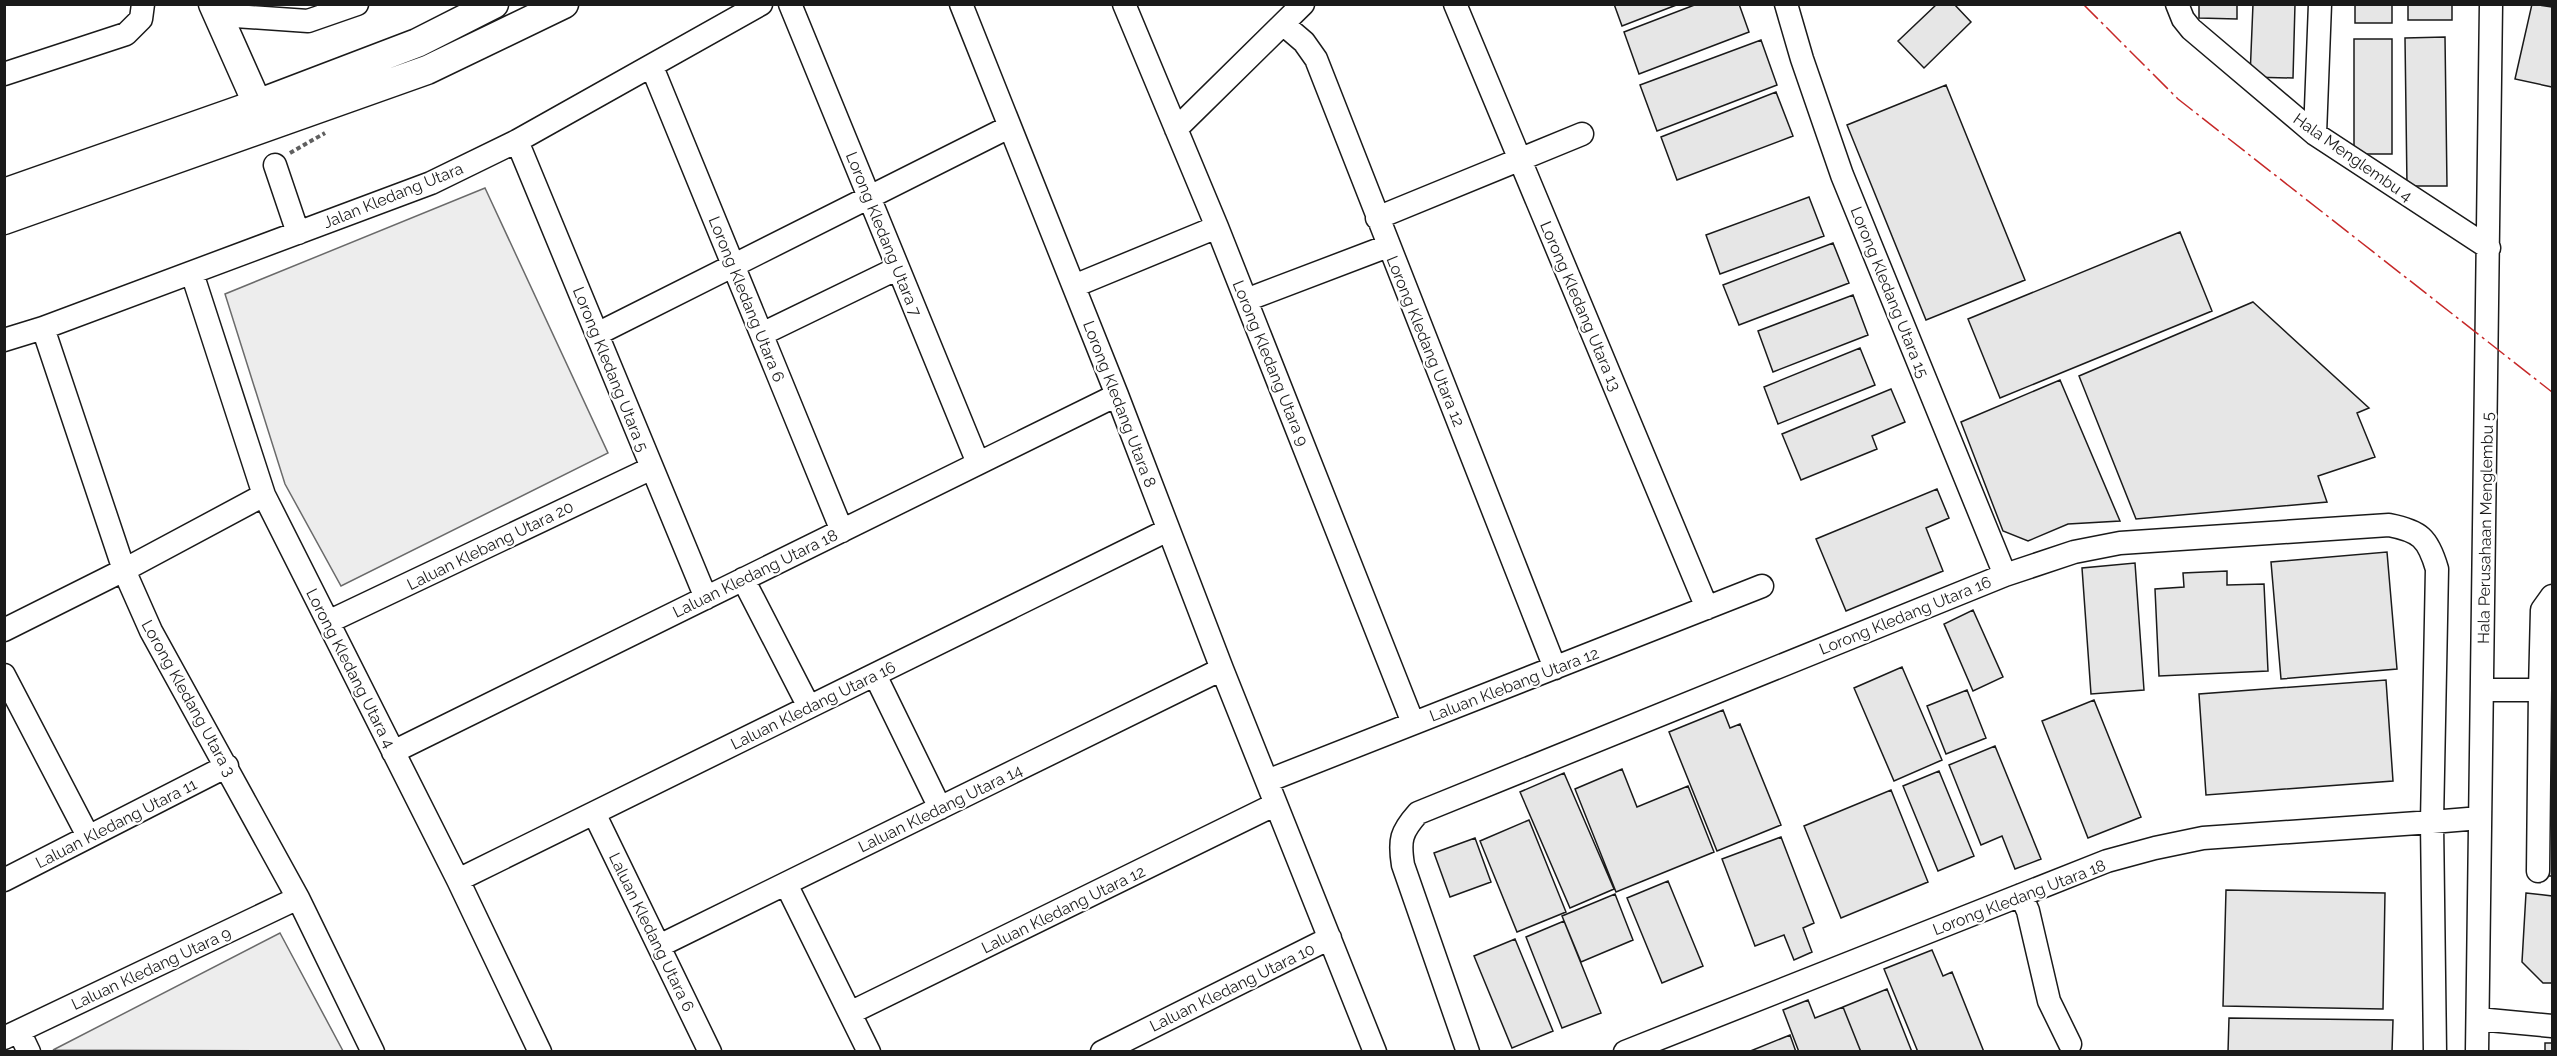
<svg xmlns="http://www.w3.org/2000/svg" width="2557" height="1056" viewBox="0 0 2557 1056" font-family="Raleway,sans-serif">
<rect width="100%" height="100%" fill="#fff"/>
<!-- built -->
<path fill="#ededed" stroke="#6a6a6a" stroke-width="1.5" d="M 485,188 L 608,453 L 341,586 L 285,484 L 225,294 Z
M 280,933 L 343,1051 L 53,1050 Z"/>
<!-- building -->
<path fill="#e6e6e6" stroke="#1a1a1a" stroke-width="1.5" d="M 1614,4 L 1679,4 L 1622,26 Z
M 1697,4 L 1739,4 L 1749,32 L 1639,74 L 1624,32 Z
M 1937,4 L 1954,4 L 1971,22 L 1924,68 L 1898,41 Z
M 2199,4 L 2237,4 L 2237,19 L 2199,18 Z
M 2253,4 L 2295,4 L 2293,78 L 2250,77 Z
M 2355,4 L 2392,4 L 2392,23 L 2355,23 Z
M 2408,4 L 2452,4 L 2452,20 L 2408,20 Z
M 2532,4 L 2552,7 L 2552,87 L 2515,79 Z
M 2445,37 L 2447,186 L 2407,186 L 2405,38 Z
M 2354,39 L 2392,39 L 2392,154 L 2354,154 Z
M 1761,40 L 1777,85 L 1657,131 L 1640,85 Z
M 1946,85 L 2025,280 L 1926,320 L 1847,125 Z
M 1776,92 L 1793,136 L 1677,180 L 1661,137 Z
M 1809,197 L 1824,236 L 1720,274 L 1706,235 Z
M 2180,232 L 2212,311 L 2000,398 L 1968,319 Z
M 1833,243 L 1849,283 L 1739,325 L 1723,285 Z
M 1853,295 L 1868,335 L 1773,372 L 1758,331 Z
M 2253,302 L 2369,408 L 2357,413 L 2375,457 L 2318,476 L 2327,502 L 2136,519 L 2079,376 Z
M 1860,348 L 1875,385 L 1778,424 L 1764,387 Z
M 2060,380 L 2120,521 L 2068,524 L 2028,541 L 2003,531 L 1961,422 Z
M 1891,389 L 1905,422 L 1872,436 L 1877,449 L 1801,480 L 1782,434 Z
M 1937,489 L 1949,518 L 1926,528 L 1943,571 L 1846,611 L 1816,539 Z
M 2387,552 L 2397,669 L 2281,679 L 2271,562 Z
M 2135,563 L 2144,690 L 2091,694 L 2082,568 Z
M 2227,571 L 2227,585 L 2264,584 L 2268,671 L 2159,676 L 2155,589 L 2184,587 L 2183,573 Z
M 1973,610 L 2003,677 L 1973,691 L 1944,624 Z
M 1902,667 L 1942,760 L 1894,781 L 1854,688 Z
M 2552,677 L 2552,876 L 2547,876 Z
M 2386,680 L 2393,781 L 2206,795 L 2199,694 Z
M 1967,690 L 1986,738 L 1946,754 L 1927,706 Z
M 2094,700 L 2141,817 L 2088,838 L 2042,721 Z
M 1723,710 L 1730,728 L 1740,724 L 1781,825 L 1717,851 L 1669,732 Z
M 1995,746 L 2041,859 L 2015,869 L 2002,836 L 1981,845 L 1949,765 Z
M 1622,769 L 1637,807 L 1688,786 L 1714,852 L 1616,892 L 1575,789 Z
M 1939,771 L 1974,856 L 1938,871 L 1903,786 Z
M 1564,773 L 1614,889 L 1570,908 L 1520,792 Z
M 1891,790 L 1928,882 L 1841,918 L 1804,826 Z
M 1529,820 L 1566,912 L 1517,932 L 1480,841 Z
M 1781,837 L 1814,923 L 1803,928 L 1812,952 L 1794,960 L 1784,935 L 1755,946 L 1722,859 Z
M 1475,838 L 1491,882 L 1450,897 L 1434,853 Z
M 1668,881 L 1703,966 L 1662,983 L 1627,898 Z
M 2226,890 L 2385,893 L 2383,1009 L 2223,1006 Z
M 2526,893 L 2552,896 L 2552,983 L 2543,983 L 2522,962 Z
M 1615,894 L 1633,940 L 1581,962 L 1562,916 Z
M 1564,921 L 1601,1013 L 1562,1028 L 1526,937 Z
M 1515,939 L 1553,1031 L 1512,1048 L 1474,956 Z
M 1932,950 L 1943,976 L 1952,972 L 1984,1052 L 1918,1052 L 1884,969 Z
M 1887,989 L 1912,1052 L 1861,1052 L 1843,1007 Z
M 1808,1000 L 1815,1018 L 1843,1007 L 1861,1052 L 1799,1052 L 1783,1010 Z
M 2229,1018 L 2393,1020 L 2392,1052 L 2228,1052 Z
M 1790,1035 L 1796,1052 L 1748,1052 Z
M 2545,1043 L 2552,1043 L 2552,1052 L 2545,1052 Z"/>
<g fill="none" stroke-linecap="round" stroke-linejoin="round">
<!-- minor casing -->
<g stroke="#1a1a1a" stroke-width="25">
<path id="minor" d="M 790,4 L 978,463
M 961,4 L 1117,395 L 1222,669 L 1375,1052
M 1124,4 L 1217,227 L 1413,723
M 1455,4 L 1707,608
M 1786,4 L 1802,59 L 1842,175 L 2005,575
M 2177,4 L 2183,19 L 2191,29 L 2315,134 L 2489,248
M 220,15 L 308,21 L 357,4
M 1283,24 L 1304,42 L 1316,59 L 1555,668
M 652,67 L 842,531
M 4,74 L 126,34 L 141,19 L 143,4
M 1176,129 L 1303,4
M 2315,134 L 2320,4
M 517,141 L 706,598
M 275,165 L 298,233
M 1377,218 L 1582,134
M 192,273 L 264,495 L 458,880 L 540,1052
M 1074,286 L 1217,227
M 1246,300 L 1388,246
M 43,328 L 124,570 L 151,631 L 298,898 L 373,1052
M 597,334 L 1009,127
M 762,334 L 898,268
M 4,340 L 43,328 L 431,183 L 517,141 L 761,4
M 743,579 L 809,707
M 328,622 L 652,468
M 4,630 L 124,570 L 264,495
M 4,675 L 88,836
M 875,675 L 940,808
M 2482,690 L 2540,690 L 2542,610 L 2552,596
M 393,752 L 1117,395
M 1267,781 L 1762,586
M 594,813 L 710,1052
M 2538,871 L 2540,690
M 4,880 L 227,766
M 458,880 L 1168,530
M 786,884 L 869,1052
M 2021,895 L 2028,911 L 2049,1001 L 2070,1044
M 659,946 L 1222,669
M 850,1013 L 1276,804
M 2478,1019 L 2552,1026
M 19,1031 L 29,1052
M 4,1038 L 298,898
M 1102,1052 L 1330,938
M 1468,1052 L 1403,865 C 1399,840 1401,832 1418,813 L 2005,575 L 2074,552 L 2120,543 L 2389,525 C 2420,531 2428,538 2437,569 L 2432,822 L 2203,838 L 2155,848 L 2107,861 L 1625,1052
M 2435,1052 L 2432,822 L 2480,818
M 2477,1052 L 2491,4"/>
</g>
<!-- major casing -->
<g stroke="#1a1a1a" stroke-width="31">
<path id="major" d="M 213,4 L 265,121
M 4,193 L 257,104 L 417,43 L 494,4
M 4,220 L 427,70 L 564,4"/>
</g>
<!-- path -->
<path stroke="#5f5f5f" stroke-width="4" stroke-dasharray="4.5 3" stroke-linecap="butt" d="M 290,153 L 325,133"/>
<!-- minor -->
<use href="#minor" stroke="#fff" stroke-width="22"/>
<!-- major -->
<use href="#major" stroke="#fff" stroke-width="28"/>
<!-- power -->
<path stroke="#c62828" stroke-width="1.5" stroke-dasharray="21 4.5 3 4.5" stroke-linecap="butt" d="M 2083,4 L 2178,99 L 2552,392"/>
</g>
<g text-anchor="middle" stroke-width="4.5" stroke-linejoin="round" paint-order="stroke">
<!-- street labels -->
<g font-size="16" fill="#1a1a1a" stroke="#fff">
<text transform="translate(2353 157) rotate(35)" y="6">Hala Menglembu 4</text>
<text transform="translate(393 195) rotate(-22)" y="6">Jalan Kledang Utara</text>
<text transform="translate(884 234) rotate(68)" y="6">Lorong Kledang Utara 7</text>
<text transform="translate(1890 292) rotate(68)" y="6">Lorong Kledang Utara 15</text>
<text transform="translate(747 299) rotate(68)" y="6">Lorong Kledang Utara 6</text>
<text transform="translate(1581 306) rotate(67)" y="6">Lorong Kledang Utara 13</text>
<text transform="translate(1426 341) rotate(68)" y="6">Lorong Kledang Utara 12</text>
<text transform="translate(1271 363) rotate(68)" y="6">Lorong Kledang Utara 9</text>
<text transform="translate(611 369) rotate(68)" y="6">Lorong Kledang Utara 5</text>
<text transform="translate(1120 404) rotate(69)" y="6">Lorong Kledang Utara 8</text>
<text transform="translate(2485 528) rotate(-89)" y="6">Hala Perusahaan Menglembu 5</text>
<text transform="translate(490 545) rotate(-26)" y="6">Laluan Klebang Utara 20</text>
<text transform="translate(755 573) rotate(-26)" y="6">Laluan Kledang Utara 18</text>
<text transform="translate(1905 615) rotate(-22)" y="6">Lorong Kledang Utara 16</text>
<text transform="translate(351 668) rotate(63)" y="6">Lorong Kledang Utara 4</text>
<text transform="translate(1514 684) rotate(-21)" y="6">Laluan Klebang Utara 12</text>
<text transform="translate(189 698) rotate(61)" y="6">Lorong Kledang Utara 3</text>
<text transform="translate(813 705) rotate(-26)" y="6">Laluan Kledang Utara 16</text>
<text transform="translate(940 808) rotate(-26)" y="6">Laluan Kledang Utara 14</text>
<text transform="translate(116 823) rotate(-27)" y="6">Laluan Kledang Utara 11</text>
<text transform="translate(2019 897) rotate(-21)" y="6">Lorong Kledang Utara 18</text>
<text transform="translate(1063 909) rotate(-26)" y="6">Laluan Kledang Utara 12</text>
<text transform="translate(652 932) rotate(64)" y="6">Laluan Kledang Utara 6</text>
<text transform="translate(151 968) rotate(-25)" y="6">Laluan Kledang Utara 9</text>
<text transform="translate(1232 987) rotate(-26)" y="6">Laluan Kledang Utara 10</text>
</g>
</g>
<!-- border -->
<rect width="2557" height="1056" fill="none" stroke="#1a1a1a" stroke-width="12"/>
</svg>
